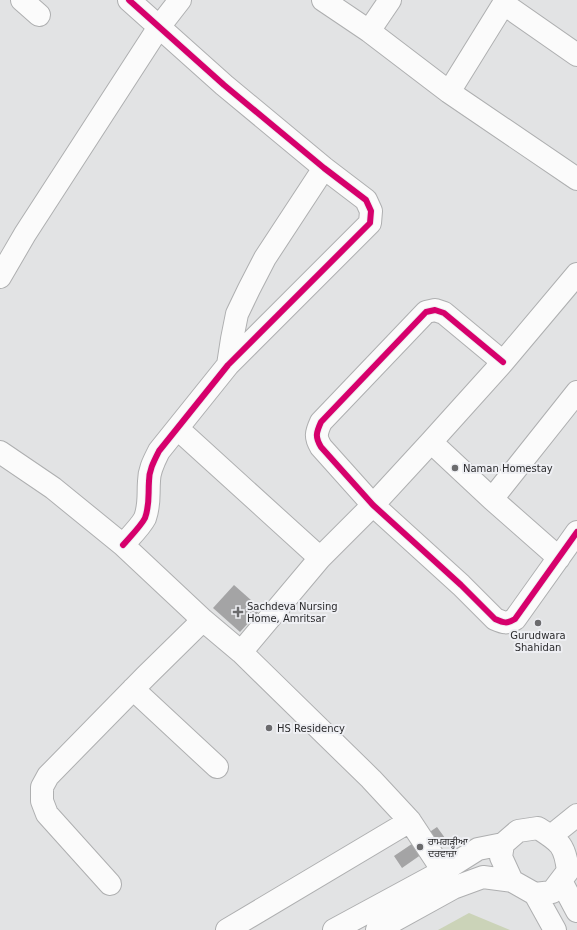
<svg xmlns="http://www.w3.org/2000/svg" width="577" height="930" viewBox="0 0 577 930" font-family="'DejaVu Sans','Noto Sans Gurmukhi',sans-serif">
<rect width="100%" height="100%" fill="#e2e3e4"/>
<!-- green -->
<path fill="#cbd3b8" d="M 469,913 L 510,930 L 438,930 Z"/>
<!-- building -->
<path fill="#a4a4a5" d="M 234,585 L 261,609 L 240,632 L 213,608 Z
M 437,827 L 445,838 L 402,868 L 394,856 Z"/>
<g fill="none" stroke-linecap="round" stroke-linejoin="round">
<!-- minor casing -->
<g stroke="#aeafb0" stroke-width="24">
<path id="minor" d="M 22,0 L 39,15
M 323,0 L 369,31 L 449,92 L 577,179
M 504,4 L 577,55
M 369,31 L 390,0
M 449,92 L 506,0
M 0,277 L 25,234 L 159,27 L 180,0
M 503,362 L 444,313 L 435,310 L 426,312 L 321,422 C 316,433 315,437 321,447 L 373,505 L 461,585 L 495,619 C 504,623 507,624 515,619 L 577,532
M 228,365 L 232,339 L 237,314 L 249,289 L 265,258 L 324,168
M 178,429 L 320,558
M 431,442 L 492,499 L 559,558
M 0,452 L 53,488 L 123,545 L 203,620 L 241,652 L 371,779 L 410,821 L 443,871
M 492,499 L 577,392
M 123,545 C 129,538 141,526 145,518 C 150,504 148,495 149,481 C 149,470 154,461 159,451 L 228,365 L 370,223 L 371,211 L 366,200 L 324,168 L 224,85 L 129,0
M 241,652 L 320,558 L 373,505 L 431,442 L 503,362 L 577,274
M 133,689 L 217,767
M 110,884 L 47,814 L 42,801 L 42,787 L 48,776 L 146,676 L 203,620
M 227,930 L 410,821"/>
</g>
<!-- major casing -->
<g stroke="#aeafb0" stroke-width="24">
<path id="major" d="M 551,836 L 577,815
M 561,881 L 577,911
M 535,894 L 552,892 L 568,871 C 565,845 560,842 538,828 L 518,831 L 503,844 L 501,857 L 512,881 L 535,894 L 555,930
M 334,930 L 443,871 L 478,849 L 503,844
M 377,930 L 453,888 L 483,877 L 512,881"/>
</g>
<!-- minor -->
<use href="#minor" stroke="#fbfbfb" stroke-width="22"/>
<!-- major -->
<use href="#major" stroke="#fbfbfb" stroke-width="22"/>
<!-- cycleway casing -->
<g stroke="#eeeff3" stroke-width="8">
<path id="cycleway" d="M 503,362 L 444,313 L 435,310 L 426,312 L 321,422 C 316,433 315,437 321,447 L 373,505 L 461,585 L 495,619 C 504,623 507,624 515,619 L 577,532
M 123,545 C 129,538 141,526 145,518 C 150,504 148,495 149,481 C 149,470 154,461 159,451 L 228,365 L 370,223 L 371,211 L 366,200 L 324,168 L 224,85 L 129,0"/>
</g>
<!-- cycleway -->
<use href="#cycleway" stroke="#d6006c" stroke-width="6"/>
</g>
<!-- markers -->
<g fill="#6b6b6d" stroke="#eeeff3" stroke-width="1.5">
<circle cx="455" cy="468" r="4"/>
<path d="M236 606h4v4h4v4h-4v4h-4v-4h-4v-4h4z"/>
<circle cx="538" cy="623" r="4"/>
<circle cx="269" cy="728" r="4"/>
<circle cx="420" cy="847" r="4"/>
</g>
<g text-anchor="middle" stroke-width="4" stroke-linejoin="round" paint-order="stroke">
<!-- poi labels -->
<g font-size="10" fill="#2b2b2d" stroke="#eeeff3" text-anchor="start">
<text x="463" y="472">Naman Homestay</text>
<text x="247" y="610">Sachdeva Nursing<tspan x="247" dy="12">Home, Amritsar</tspan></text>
<text x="538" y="639" text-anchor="middle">Gurudwara<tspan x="538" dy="12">Shahidan</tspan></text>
<text x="277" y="732">HS Residency</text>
<text x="428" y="845">ਰਾਮਗੜ੍ਹੀਆ<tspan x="428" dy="12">ਦਰਵਾਜ਼ਾ</tspan></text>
</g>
</g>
</svg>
